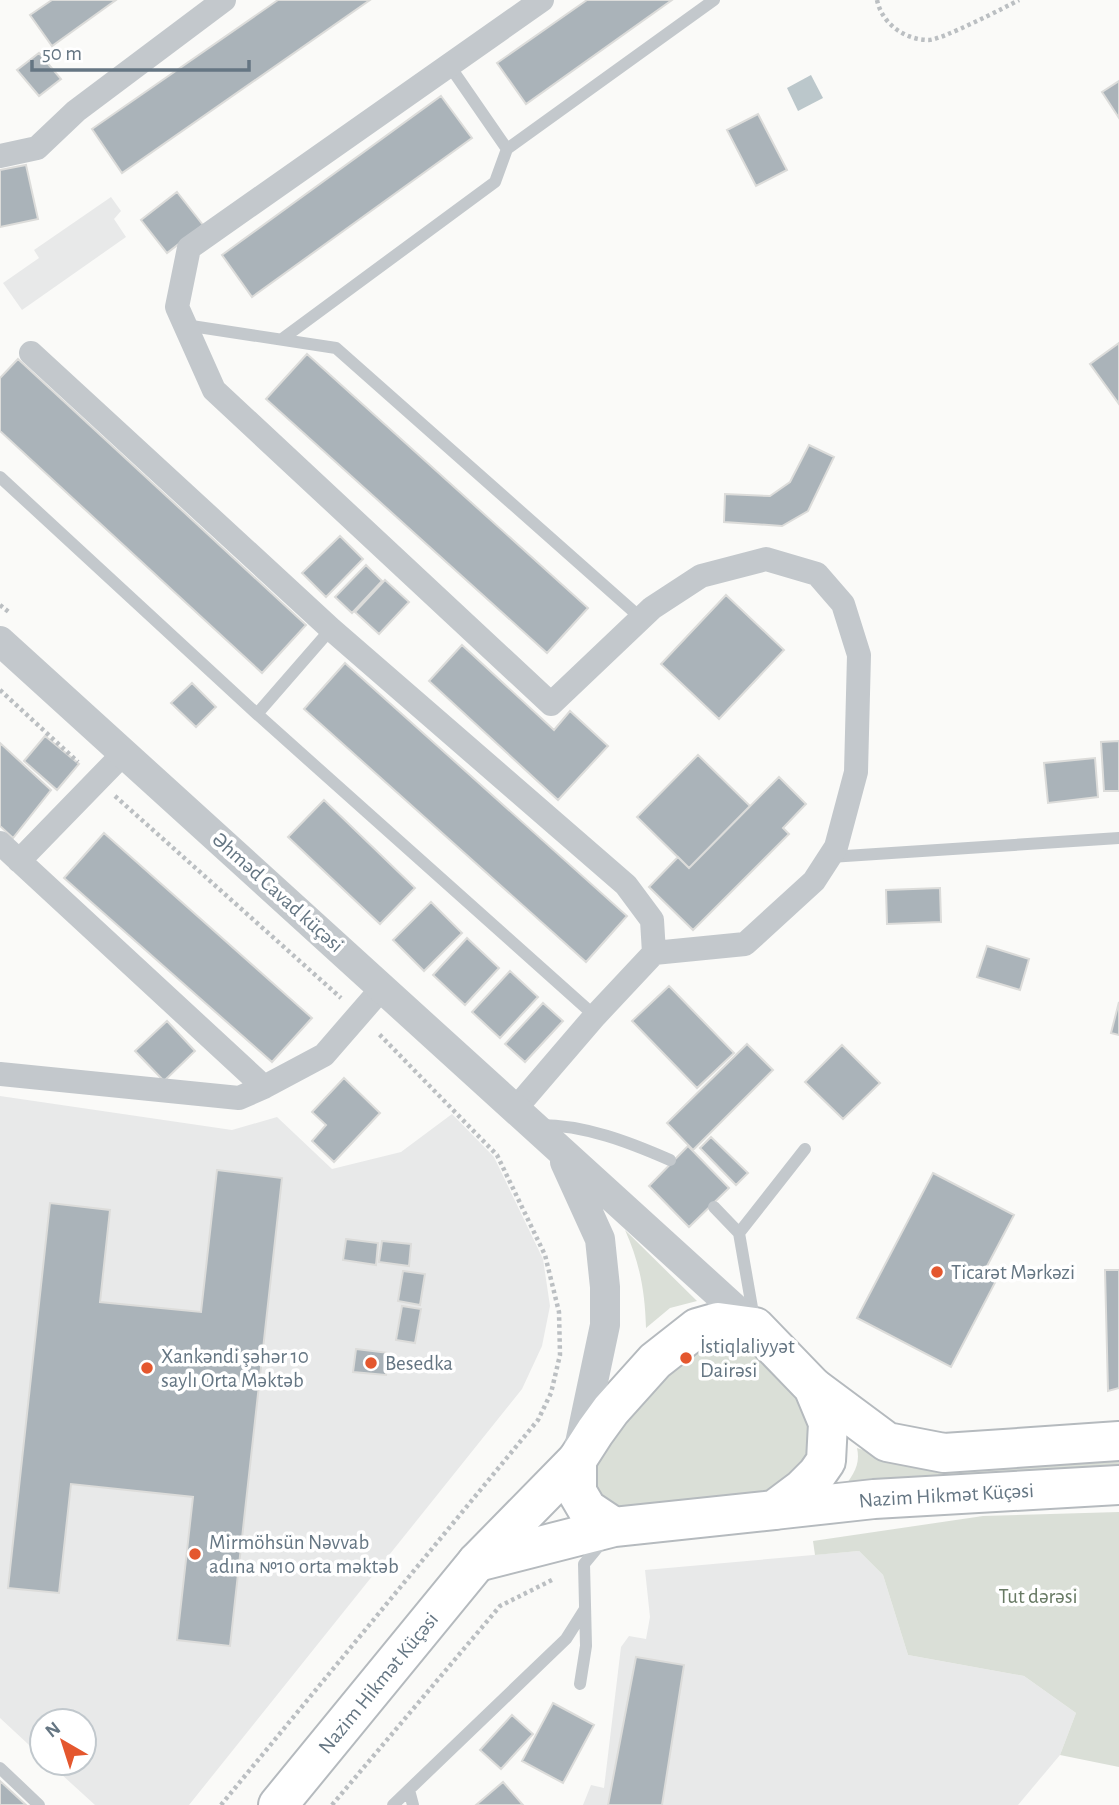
<svg xmlns="http://www.w3.org/2000/svg" width="1119" height="1805" viewBox="0 0 1119 1805" font-family="'Alegreya Sans',sans-serif">
<rect width="100%" height="100%" fill="#fafaf8"/>
<!-- built -->
<path fill="#e8e9e9" d="M 111,197 L 121,211 L 114,219 L 126,237 L 22,310 L 3,283 L 39,258 L 34,250 Z
M 0,1096 L 232,1130 L 277,1117 L 332,1169 L 401,1152 L 452,1114 L 494,1157 L 543,1259 L 550,1306 L 542,1346 L 522,1389 L 189,1805 L 95,1805 L 49,1763 L 84,1763 L 84,1721 L 42,1721 L 42,1757 L 0,1718 Z
M 859,1551 L 883,1575 L 908,1655 L 1024,1676 L 1076,1713 L 1060,1755 L 1018,1805 L 583,1805 L 591,1785 L 604,1788 L 621,1647 L 629,1636 L 646,1639 L 650,1617 L 645,1570 Z"/>
<!-- green -->
<path fill="#dadfd7" d="M 625,1230 L 697,1301 L 670,1308 L 646,1328 C 645,1292 640,1263 625,1230 Z
M 732,1340 L 750,1346 L 764,1356 L 809,1413 L 808,1459 L 774,1493 L 615,1511 L 593,1494 L 592,1464 L 604,1447 L 696,1343 Z
M 857,1448 L 916,1467 L 1119,1456 L 1119,1471 L 842,1490 C 852,1476 861,1466 857,1448 Z
M 1119,1512 L 1119,1767 L 1060,1755 L 1076,1713 L 1024,1676 L 908,1655 L 883,1575 L 859,1551 L 815,1555 L 813,1541 L 983,1516 Z"/>
<!-- water -->
<path fill="#bbc7cb" d="M 811,75 L 823,98 L 798,111 L 787,88 Z"/>
<!-- building -->
<path fill="#aab3b9" stroke="#dcdcda" stroke-width="2" d="M 52,0 L 116,0 L 52,46 L 30,15 Z
M 278,0 L 370,0 L 122,173 L 92,129 Z
M 587,0 L 672,0 L 526,104 L 497,63 Z
M 39,53 L 61,79 L 39,96 L 17,70 Z
M 1119,81 L 1119,118 L 1102,92 Z
M 441,96 L 472,138 L 252,297 L 222,255 Z
M 758,114 L 787,170 L 756,186 L 727,130 Z
M 26,165 L 38,219 L 0,227 L 0,170 Z
M 177,192 L 203,225 L 167,253 L 141,220 Z
M 1119,343 L 1119,404 L 1090,364 Z
M 307,354 L 588,608 L 547,653 L 266,399 Z
M 18,359 L 306,625 L 262,673 L 0,431 L 0,378 Z
M 809,445 L 834,457 L 808,511 L 782,526 L 724,522 L 725,494 L 770,496 L 790,482 Z
M 340,536 L 363,559 L 326,597 L 302,573 Z
M 366,565 L 382,581 L 352,613 L 335,597 Z
M 385,580 L 409,602 L 379,634 L 355,612 Z
M 726,595 L 784,650 L 719,719 L 661,664 Z
M 462,645 L 554,730 L 570,711 L 608,746 L 558,800 L 429,681 Z
M 345,663 L 627,916 L 586,962 L 304,709 Z
M 192,683 L 216,707 L 196,727 L 171,703 Z
M 45,736 L 79,764 L 57,790 L 24,761 Z
M 1119,741 L 1119,791 L 1104,791 L 1101,742 Z
M 0,743 L 51,790 L 13,838 L 0,826 Z
M 698,755 L 750,806 L 689,868 L 637,817 Z
M 1095,758 L 1098,797 L 1048,803 L 1044,763 Z
M 779,777 L 806,804 L 783,828 L 789,834 L 693,930 L 649,887 L 678,857 L 689,868 Z
M 324,800 L 415,888 L 380,924 L 288,837 Z
M 104,833 L 312,1018 L 272,1062 L 64,878 Z
M 940,888 L 941,922 L 887,924 L 886,890 Z
M 431,902 L 462,933 L 424,971 L 393,940 Z
M 467,938 L 499,968 L 465,1005 L 433,975 Z
M 987,946 L 1029,959 L 1020,990 L 977,977 Z
M 510,971 L 538,997 L 500,1038 L 472,1012 Z
M 669,986 L 734,1053 L 697,1088 L 632,1021 Z
M 1119,1002 L 1119,1035 L 1111,1033 Z
M 543,1003 L 563,1021 L 525,1062 L 505,1044 Z
M 167,1021 L 195,1051 L 164,1081 L 135,1051 Z
M 747,1044 L 773,1070 L 693,1150 L 667,1123 Z
M 842,1045 L 880,1083 L 843,1119 L 805,1082 Z
M 344,1078 L 380,1113 L 334,1162 L 312,1141 L 326,1125 L 312,1112 Z
M 711,1137 L 748,1173 L 736,1185 L 700,1148 Z
M 688,1146 L 729,1188 L 689,1227 L 649,1186 Z
M 217,1170 L 282,1178 L 230,1646 L 177,1640 L 193,1497 L 71,1484 L 59,1593 L 8,1588 L 50,1203 L 110,1210 L 100,1302 L 201,1312 Z
M 933,1173 L 1014,1215 L 986,1268 L 999,1275 L 951,1367 L 857,1318 Z
M 346,1239 L 378,1243 L 376,1265 L 343,1260 Z
M 382,1241 L 411,1244 L 409,1266 L 379,1262 Z
M 1105,1270 L 1119,1270 L 1119,1388 L 1108,1391 Z
M 403,1271 L 425,1274 L 420,1305 L 398,1301 Z
M 402,1306 L 421,1309 L 415,1343 L 396,1340 Z
M 356,1349 L 389,1353 L 386,1375 L 353,1372 Z
M 636,1657 L 684,1665 L 662,1805 L 608,1805 Z
M 553,1703 L 594,1725 L 563,1783 L 522,1761 Z
M 512,1715 L 533,1734 L 501,1769 L 480,1750 Z
M 0,1781 L 26,1805 L 0,1805 Z
M 503,1782 L 523,1805 L 476,1805 Z"/>
<g fill="none" stroke-linecap="round" stroke-linejoin="round">
<!-- primary casing -->
<g stroke="#b5babe" stroke-width="42">
<g id="primary">
<path d="M 813,1387 L 887,1442 L 944,1453 L 1119,1441"/>
<path id="s1" d="M 774,1510 L 874,1499 L 1119,1485"/>
<path d="M 477,1562 L 614,1527 L 774,1510 L 802,1489 L 817,1474 L 826,1461 L 828,1423 L 813,1387 L 755,1327 L 718,1322 L 697,1328 L 655,1361 L 611,1410 L 595,1432 L 577,1460 L 577,1492 L 587,1509 L 614,1527"/>
<path id="s2" d="M 278,1805 L 477,1562 L 577,1460"/>
</g>
</g>
<!-- path -->
<path stroke="#bbbfc2" stroke-width="4.5" stroke-dasharray="3.5 3.5" stroke-linecap="butt" d="M 877,0 C 882,24 905,40 929,40 C 941,40 1006,7 1019,0
M 0,605 L 10,613
M 0,690 L 78,762
M 115,796 L 341,998
M 221,1805 L 538,1420 L 551,1393 L 560,1355 L 559,1312 L 545,1255 L 497,1155 L 378,1033
M 332,1805 L 500,1606 L 552,1580"/>
<!-- service -->
<path stroke="#c3c8cc" stroke-width="12" d="M 449,65 L 507,149
M 185,325 L 336,348 L 642,619
M 282,339 L 495,182 L 507,149 L 714,0
M 0,477 L 257,714 L 595,1016
M 257,714 L 331,629
M 830,857 L 1119,838
M 540,1125 C 585,1125 629,1142 670,1160
M 714,1207 L 739,1233 L 754,1319
M 739,1233 L 805,1149
M 580,1684 L 586,1646 L 584,1564 L 603,1541
M 0,1768 L 39,1805
M 409,1790 L 413,1805
M 393,1805 L 566,1639 L 585,1609"/>
<!-- minor -->
<path stroke="#c3c8cc" stroke-width="24" d="M 0,156 L 37,148 L 76,111 L 224,0
M 31,353 L 331,629 L 626,885 L 652,920 L 654,953
M 0,843 L 264,1087
M 19,861 L 124,753
M 0,1074 L 239,1098 L 264,1087 L 324,1055 L 383,987
M 516,1108 L 595,1016 L 654,953 L 745,944 L 814,881 L 836,847 L 856,772 L 859,655 L 843,604 L 817,574 L 766,559 L 701,576 L 652,608 L 551,704 L 214,390 L 177,307 L 189,248 L 542,0"/>
<!-- tertiary -->
<path stroke="#c3c8cc" stroke-width="30" d="M 0,641 L 755,1327
M 565,1162 L 600,1239 L 605,1287 L 605,1325 L 579,1448"/>
<!-- primary -->
<use href="#primary" stroke="#fff" stroke-width="38"/>
</g>
<!-- markers -->
<g fill="#e4572e" stroke="#fff" stroke-width="2.5">
<circle cx="937" cy="1272" r="7"/>
<circle cx="686" cy="1358" r="7"/>
<circle cx="371" cy="1363" r="7"/>
<circle cx="147" cy="1368" r="7"/>
<circle cx="195" cy="1554" r="7"/>
</g>
<g text-anchor="middle" stroke-width="7" stroke-linejoin="round" paint-order="stroke">
<!-- street labels -->
<g font-size="21" fill="#657683" stroke="#fff">
<text transform="translate(278 892) rotate(42)" y="7">Əhməd Cavad küçəsi</text>
<text dy="7" stroke="none"><textPath href="#s1" startOffset="173">Nazim Hikmət Küçəsi</textPath></text>
<text dy="7" stroke="none"><textPath href="#s2" startOffset="158">Nazim Hikmət Küçəsi</textPath></text>
</g>
<!-- poi labels -->
<g font-size="21" fill="#657683" stroke="#fff" text-anchor="start">
<text x="951" y="1279">Ticarət Mərkəzi</text>
<text x="700" y="1353">İstiqlaliyyət<tspan x="700" dy="24">Dairəsi</tspan></text>
<text x="161" y="1363">Xankəndi şəhər 10<tspan x="161" dy="24">saylı Orta Məktəb</tspan></text>
<text x="385" y="1370">Besedka</text>
<text x="209" y="1549">Mirmöhsün Nəvvab<tspan x="209" dy="24">adına №10 orta məktəb</tspan></text>
</g>
<!-- park labels -->
<g font-size="21" fill="#687a64" stroke="#fff">
<text x="1038" y="1603">Tut dərəsi</text>
</g>
</g>
<!-- north arrow -->
<g transform="translate(63 1742) rotate(321)"><circle r="33" fill="#ffffff" stroke="#c1c8cd" stroke-width="2"/>
<path d="M0-5L12 26L0 18L-12 26Z" fill="#e4572e"/>
<text y="-10" font-size="19" font-weight="bold" text-anchor="middle" fill="#657683">N</text>
</g>
<!-- scale -->
<path d="M32 60v10h217v-10" fill="none" stroke="#657683" stroke-width="3.5"/>
<text x="42" y="60" font-size="21" fill="#657683" stroke="#ffffff" stroke-width="5" paint-order="stroke">50 m</text>
</svg>
